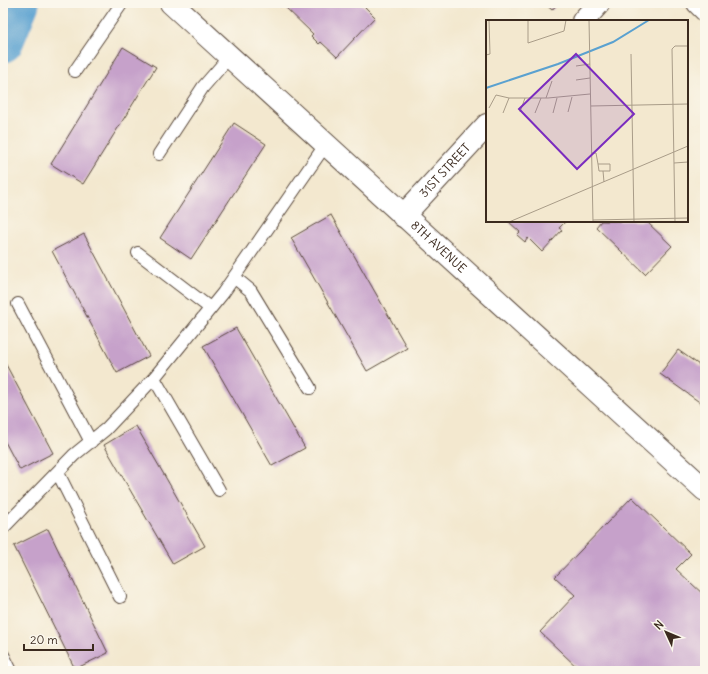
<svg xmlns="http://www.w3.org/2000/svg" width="708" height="674" viewBox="0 0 708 674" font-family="Delius,sans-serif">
<rect width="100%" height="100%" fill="#fbf7ec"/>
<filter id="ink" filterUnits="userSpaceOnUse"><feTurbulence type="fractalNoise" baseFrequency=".025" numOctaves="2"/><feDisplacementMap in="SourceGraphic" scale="8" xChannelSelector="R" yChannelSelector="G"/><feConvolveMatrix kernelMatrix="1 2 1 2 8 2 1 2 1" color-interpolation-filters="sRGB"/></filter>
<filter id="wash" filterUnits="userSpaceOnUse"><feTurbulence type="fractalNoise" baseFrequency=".012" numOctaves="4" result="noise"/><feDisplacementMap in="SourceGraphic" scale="16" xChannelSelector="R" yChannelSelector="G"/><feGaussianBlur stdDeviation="0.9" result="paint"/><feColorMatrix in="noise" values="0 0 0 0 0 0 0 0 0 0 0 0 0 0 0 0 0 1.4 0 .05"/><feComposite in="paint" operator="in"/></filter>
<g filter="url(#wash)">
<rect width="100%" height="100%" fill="#f3e8cf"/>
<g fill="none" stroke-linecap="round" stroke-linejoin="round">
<!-- river -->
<path stroke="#5aa1d0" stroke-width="41" d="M 3,42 L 19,3"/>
</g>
<g id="blocks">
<!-- building -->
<path fill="#c6a1ca" d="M 276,3 L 361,3 L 375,17 L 337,57 L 321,42 L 319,44 L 311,36 L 313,34 L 283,5 L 280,7 Z
M 544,3 L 558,3 L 552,10 Z
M 123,47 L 156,67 L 83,184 L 51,164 Z
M 234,123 L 266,144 L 191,259 L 160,238 Z
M 331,215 L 407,348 L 367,371 L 291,238 Z
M 508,221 L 566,221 L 559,228 L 562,230 L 542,252 L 528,238 L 525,242 L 517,235 L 520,232 Z
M 601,221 L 646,221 L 672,246 L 645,274 L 596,227 Z
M 84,234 L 149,356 L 117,373 L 52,251 Z
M 236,328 L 305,448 L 272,466 L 203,346 Z
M 678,350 L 702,367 L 705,363 L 705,406 L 660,374 Z
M 3,359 L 53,453 L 20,470 L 3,438 Z
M 136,426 L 205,546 L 173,564 L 104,445 Z
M 632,497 L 691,554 L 676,569 L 705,596 L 705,671 L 581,671 L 540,632 L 575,595 L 555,577 Z
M 48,529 L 108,653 L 75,669 L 14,546 Z"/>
</g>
</g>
<g filter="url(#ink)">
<use href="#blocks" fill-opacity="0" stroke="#574639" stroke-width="1"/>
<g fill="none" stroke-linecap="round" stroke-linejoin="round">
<!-- lane casing -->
<g stroke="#574639" stroke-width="14">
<path id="lane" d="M 75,71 L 122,3
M 159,154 L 203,87 L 230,56
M 138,253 L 210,308
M 234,277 L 251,291 L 310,388
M 18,304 L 91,442
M 154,378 L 219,490
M 58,473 L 120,597
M 3,528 L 74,455 L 106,429 L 154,378 L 223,293 L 326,144
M 3,655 L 11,671"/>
</g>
<!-- street casing -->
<g stroke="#574639" stroke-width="24">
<g id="street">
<path d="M 698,3 L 705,10"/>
<path d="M 583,21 L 599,3"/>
<path id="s1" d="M 403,216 L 487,125"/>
</g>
</g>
<!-- secondary casing -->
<g stroke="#574639" stroke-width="24">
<g id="secondary">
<path id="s2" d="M 171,3 L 705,490"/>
</g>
</g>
<!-- lane -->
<use href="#lane" stroke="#fff" stroke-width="12"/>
<!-- street -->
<use href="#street" stroke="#fff" stroke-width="22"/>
<!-- secondary -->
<use href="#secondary" stroke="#fff" stroke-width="22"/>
</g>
</g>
<g text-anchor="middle" stroke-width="3" stroke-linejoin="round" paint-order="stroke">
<!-- street labels -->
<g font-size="12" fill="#3b2a1e" stroke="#fbf7ec">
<text dy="4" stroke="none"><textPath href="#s1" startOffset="62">31ST STREET</textPath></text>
<text dy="4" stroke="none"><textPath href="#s2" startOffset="362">8TH AVENUE</textPath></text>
</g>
</g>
<!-- overview -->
<g transform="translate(486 20)">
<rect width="202" height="202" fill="#f3e8cf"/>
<path fill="none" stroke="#5aa1d0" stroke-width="2" d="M 0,68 L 72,44 L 127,22 L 163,0"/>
<path fill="none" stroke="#a99c88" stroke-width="1" d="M 42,0 L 42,23 L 78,11 L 80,0M 103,0 L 107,202M 145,34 L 148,202M 0,35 L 4,34 L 3,0M 90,46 L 104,44M 90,60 L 104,58M 60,78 L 66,61M 105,86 L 202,84M 3,88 L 10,75 L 23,78 L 62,78 L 104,74M 34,92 L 39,78M 82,92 L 86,77M 17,93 L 23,78M 49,93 L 55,78M 67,93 L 71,78M 106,133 L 110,133 L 112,144M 188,143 L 202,142M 117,151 L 113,151 L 112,144 L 124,144 L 124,151 L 117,151 L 118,162M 107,200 L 202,198M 23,202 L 202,126M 189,202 L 186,29 L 189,26 L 202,26"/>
<path fill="#7b2cbf" fill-opacity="0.15" stroke="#7b2cbf" stroke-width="2" d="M 90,34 L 148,94 L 91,149 L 33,89 Z"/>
<rect width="202" height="202" fill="none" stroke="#3b2a1e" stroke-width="2"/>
</g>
<!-- margin -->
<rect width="708" height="674" fill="none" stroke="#fbf7ec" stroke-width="16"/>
<!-- north arrow -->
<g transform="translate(666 632) rotate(314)" stroke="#fbf7ec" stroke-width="3" paint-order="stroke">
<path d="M0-3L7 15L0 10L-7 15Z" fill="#3b2a1e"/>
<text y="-6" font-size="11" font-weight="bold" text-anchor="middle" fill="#3b2a1e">N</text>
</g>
<!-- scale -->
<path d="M24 644v6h69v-6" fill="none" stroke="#3b2a1e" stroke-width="2"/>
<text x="30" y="644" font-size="12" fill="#3b2a1e" stroke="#fbf7ec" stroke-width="3" paint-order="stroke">20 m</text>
</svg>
